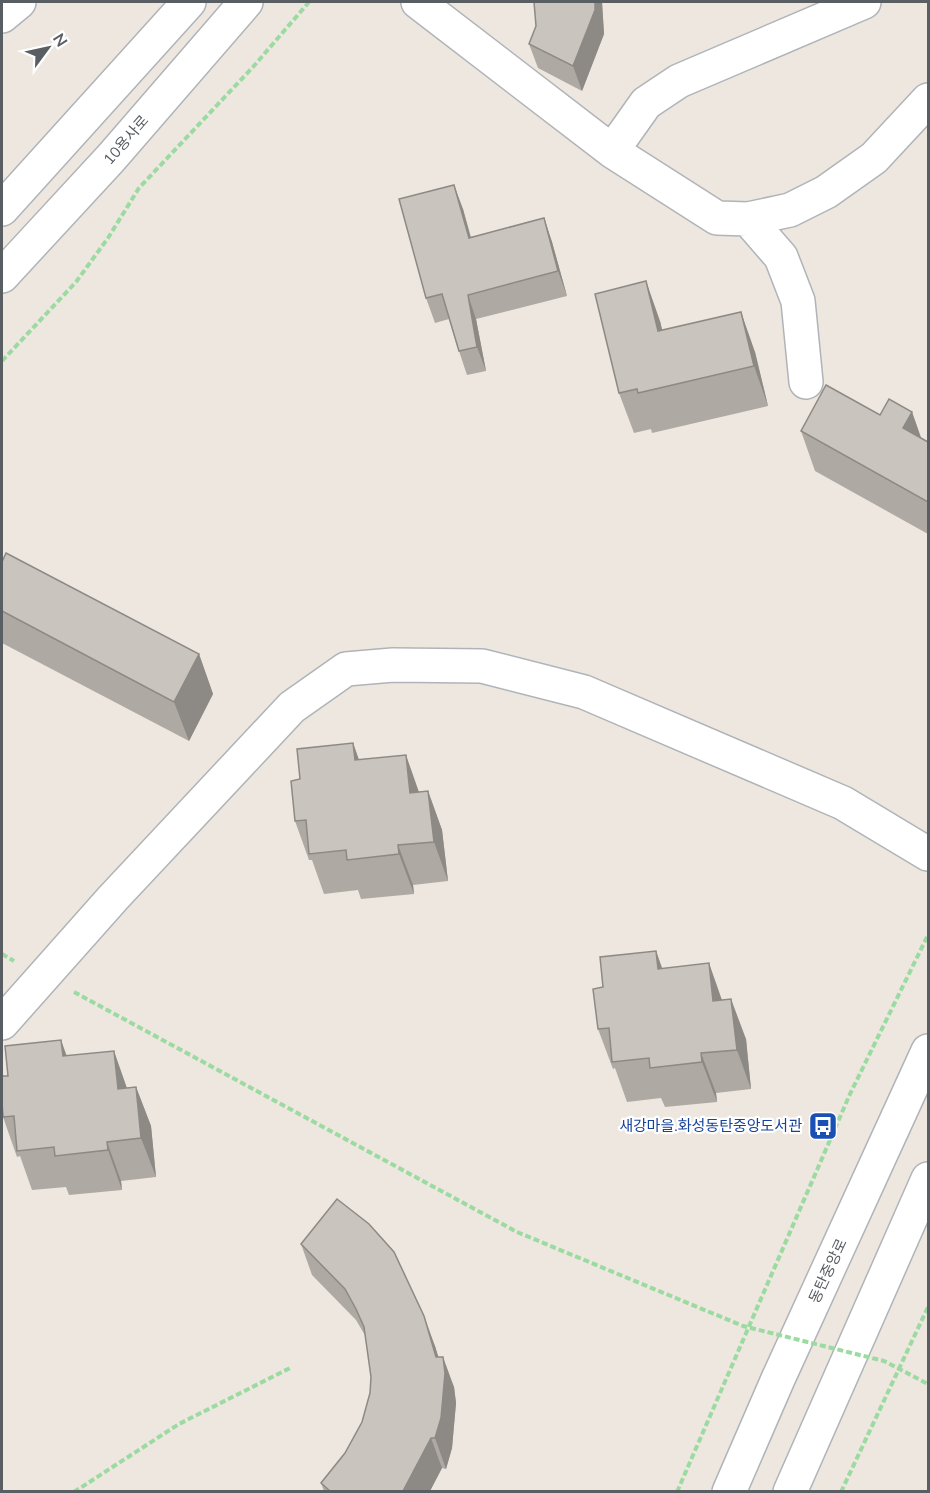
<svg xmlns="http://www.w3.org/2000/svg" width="930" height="1493" viewBox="0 0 930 1493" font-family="Mulish,'Noto Sans KR',sans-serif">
<rect width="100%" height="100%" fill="#ede7df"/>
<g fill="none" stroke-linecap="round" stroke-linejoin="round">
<!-- minor casing -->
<g stroke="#b0b4b8" stroke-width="36">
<path id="minor" d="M 418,2 L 612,151 L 717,218 L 748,219 L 790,210 L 826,192 L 874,158 L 928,100
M 2,16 L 19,2
M 612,151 L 646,103 L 679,81 L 864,2
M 2,209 L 189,2
M 748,219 L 781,257 L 798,301 L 806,382
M 2,276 L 111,158 L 246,2
M 2,1023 L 113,898 L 292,707 L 346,669 L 393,665 L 482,666 L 584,692 L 843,803 L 928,854
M 729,1492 L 778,1379 L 928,1051
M 790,1492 L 928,1179"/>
</g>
<!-- path -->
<path stroke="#9bdaa0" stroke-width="4" stroke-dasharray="6 3" stroke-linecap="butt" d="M 2,361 L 76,282 L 108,238 L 139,188 L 253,67 L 309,2
M 2,954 L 14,961
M 74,992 L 517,1232
M 74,1492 L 179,1424 L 290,1368
M 677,1492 L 850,1094 L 928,935
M 841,1492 L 928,1307"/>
<!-- minor -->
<use href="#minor" stroke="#fff" stroke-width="33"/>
<!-- path-bridge -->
<path stroke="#9bdaa0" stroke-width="4" stroke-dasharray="6 3" stroke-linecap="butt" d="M 517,1232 L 743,1326 L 884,1361 L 928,1384"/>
</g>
<!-- wall -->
<path fill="#aea9a3" d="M 534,2 L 602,2 L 604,34 L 582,91 L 538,68 L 529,44 L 536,26 Z
M 463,209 L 471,237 L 544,218 L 552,242 L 567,296 L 476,319 L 486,371 L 467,375 L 459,351 L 449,319 L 435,323 L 426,298 Z
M 660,321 L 662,330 L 755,352 L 768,406 L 652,433 L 651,429 L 634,433 L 619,393 Z
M 912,412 L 921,438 L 928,442 L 928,534 L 815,471 L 801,431 Z
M 2,562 L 199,654 L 213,694 L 189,741 L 2,643 Z
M 353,743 L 359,760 L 419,792 L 428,791 L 442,830 L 448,881 L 413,885 L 414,894 L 361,899 L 358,890 L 324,894 L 312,860 L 309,860 L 295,821 L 300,779 Z
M 656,951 L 662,968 L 722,1000 L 746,1039 L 751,1089 L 716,1093 L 717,1102 L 665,1107 L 661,1098 L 627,1102 L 615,1068 L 613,1069 L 598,1029 L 603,987 Z
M 67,1056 L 127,1088 L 136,1087 L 151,1126 L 156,1177 L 121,1181 L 122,1190 L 69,1195 L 66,1187 L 32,1190 L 20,1156 L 17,1157 L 3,1117 L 8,1076 Z
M 301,1244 L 435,1346 L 438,1357 L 454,1387 L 456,1403 L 452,1448 L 446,1469 L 442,1468 L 430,1491 L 324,1491 L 321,1483 L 345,1453 L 362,1422 L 370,1393 L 371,1377 L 366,1337 L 356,1320 L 312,1275 Z"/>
<!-- shaded-wall -->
<path fill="#8d8985" d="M 595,2 L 602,2 L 604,34 L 582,91 L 573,66 Z
M 454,185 L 463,209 L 477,262 L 469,238 Z
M 544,218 L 552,242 L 567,296 L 558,271 Z
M 646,281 L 660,321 L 672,371 L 658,331 Z
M 468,295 L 476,319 L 486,371 L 477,347 Z
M 741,312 L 755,352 L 768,406 L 754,366 Z
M 912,412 L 926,452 L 903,428 Z
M 199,654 L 213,694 L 189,741 L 174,702 Z
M 353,743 L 367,783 L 355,760 Z
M 406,755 L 420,795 L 410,793 Z
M 428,791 L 442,830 L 448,881 L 434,842 Z
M 398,845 L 413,885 L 414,894 L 399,854 Z
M 656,951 L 670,991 L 658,969 Z
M 709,963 L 723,1003 L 713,1001 Z
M 731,999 L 746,1039 L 751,1089 L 737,1050 Z
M 61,1040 L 75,1079 L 63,1056 Z
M 114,1051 L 128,1091 L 118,1089 Z
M 701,1053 L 716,1093 L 717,1102 L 702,1062 Z
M 136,1087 L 151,1126 L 156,1177 L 141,1138 Z
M 107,1142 L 121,1181 L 122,1190 L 108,1150 Z
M 424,1316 L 435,1346 L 445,1378 L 443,1357 L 454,1387 L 456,1403 L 452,1448 L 446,1469 L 435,1438 L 436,1357 Z
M 431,1438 L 442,1468 L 430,1491 L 403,1491 Z"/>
<!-- building -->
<path fill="#cac4be" stroke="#8d8985" stroke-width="1.5" d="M 534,2 L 595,2 L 595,10 L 573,66 L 529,44 L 536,26 Z
M 454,185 L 469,238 L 544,218 L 558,271 L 468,295 L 477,347 L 459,351 L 442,294 L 426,298 L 399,199 Z
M 646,281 L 658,331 L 741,312 L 754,366 L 638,393 L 637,389 L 619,393 L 595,294 Z
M 826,385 L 880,415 L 889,399 L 912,412 L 903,428 L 928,442 L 928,502 L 801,431 Z
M 6,553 L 199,654 L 174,702 L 2,611 L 2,562 Z
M 353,743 L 355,760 L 406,755 L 410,793 L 428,791 L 434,842 L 398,845 L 399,854 L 347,860 L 346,850 L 309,854 L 306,820 L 295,821 L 291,781 L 300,779 L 297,749 Z
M 656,951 L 658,969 L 709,963 L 713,1001 L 731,999 L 737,1050 L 701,1053 L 702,1062 L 650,1068 L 649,1058 L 612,1062 L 609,1028 L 598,1029 L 593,989 L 603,987 L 600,957 Z
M 61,1040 L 63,1056 L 114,1051 L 118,1089 L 136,1087 L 141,1138 L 107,1142 L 108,1150 L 55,1156 L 54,1147 L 17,1151 L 14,1116 L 3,1117 L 2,1103 L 2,1076 L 8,1076 L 5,1046 Z
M 337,1199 L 369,1224 L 394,1252 L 424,1316 L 436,1357 L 443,1357 L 445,1373 L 441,1418 L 435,1438 L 431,1438 L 403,1491 L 330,1491 L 321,1483 L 345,1453 L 362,1422 L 370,1393 L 371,1377 L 364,1327 L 356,1309 L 345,1289 L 301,1244 Z"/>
<!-- icons -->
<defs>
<g id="bus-square" transform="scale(1.5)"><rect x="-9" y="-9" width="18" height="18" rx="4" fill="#1a4fb4" stroke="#fff"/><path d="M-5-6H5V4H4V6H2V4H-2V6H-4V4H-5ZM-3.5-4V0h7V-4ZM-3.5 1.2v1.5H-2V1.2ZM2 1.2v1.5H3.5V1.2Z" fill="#fff"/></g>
</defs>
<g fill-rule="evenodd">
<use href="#bus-square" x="823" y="1126"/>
</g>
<g text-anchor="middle" stroke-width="4.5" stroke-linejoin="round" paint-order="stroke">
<!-- street labels -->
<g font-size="15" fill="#585e61" stroke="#fff">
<text transform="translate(126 140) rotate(-49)" y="5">10용사로</text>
<text transform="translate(828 1271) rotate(-65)" y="5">동탄중앙로</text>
</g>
<!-- transit labels -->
<g font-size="15" fill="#164399" stroke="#fff" text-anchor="end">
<text x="802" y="1131">새강마을.화성동탄중앙도서관</text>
</g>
</g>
<!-- border -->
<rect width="930" height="1493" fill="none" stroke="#585e61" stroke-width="6"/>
<!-- north arrow -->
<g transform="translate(48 48) rotate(57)" stroke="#ffffff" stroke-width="4.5" paint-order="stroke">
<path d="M0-4.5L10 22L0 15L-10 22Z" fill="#585e61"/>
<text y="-9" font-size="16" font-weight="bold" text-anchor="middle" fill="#585e61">N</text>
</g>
</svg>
